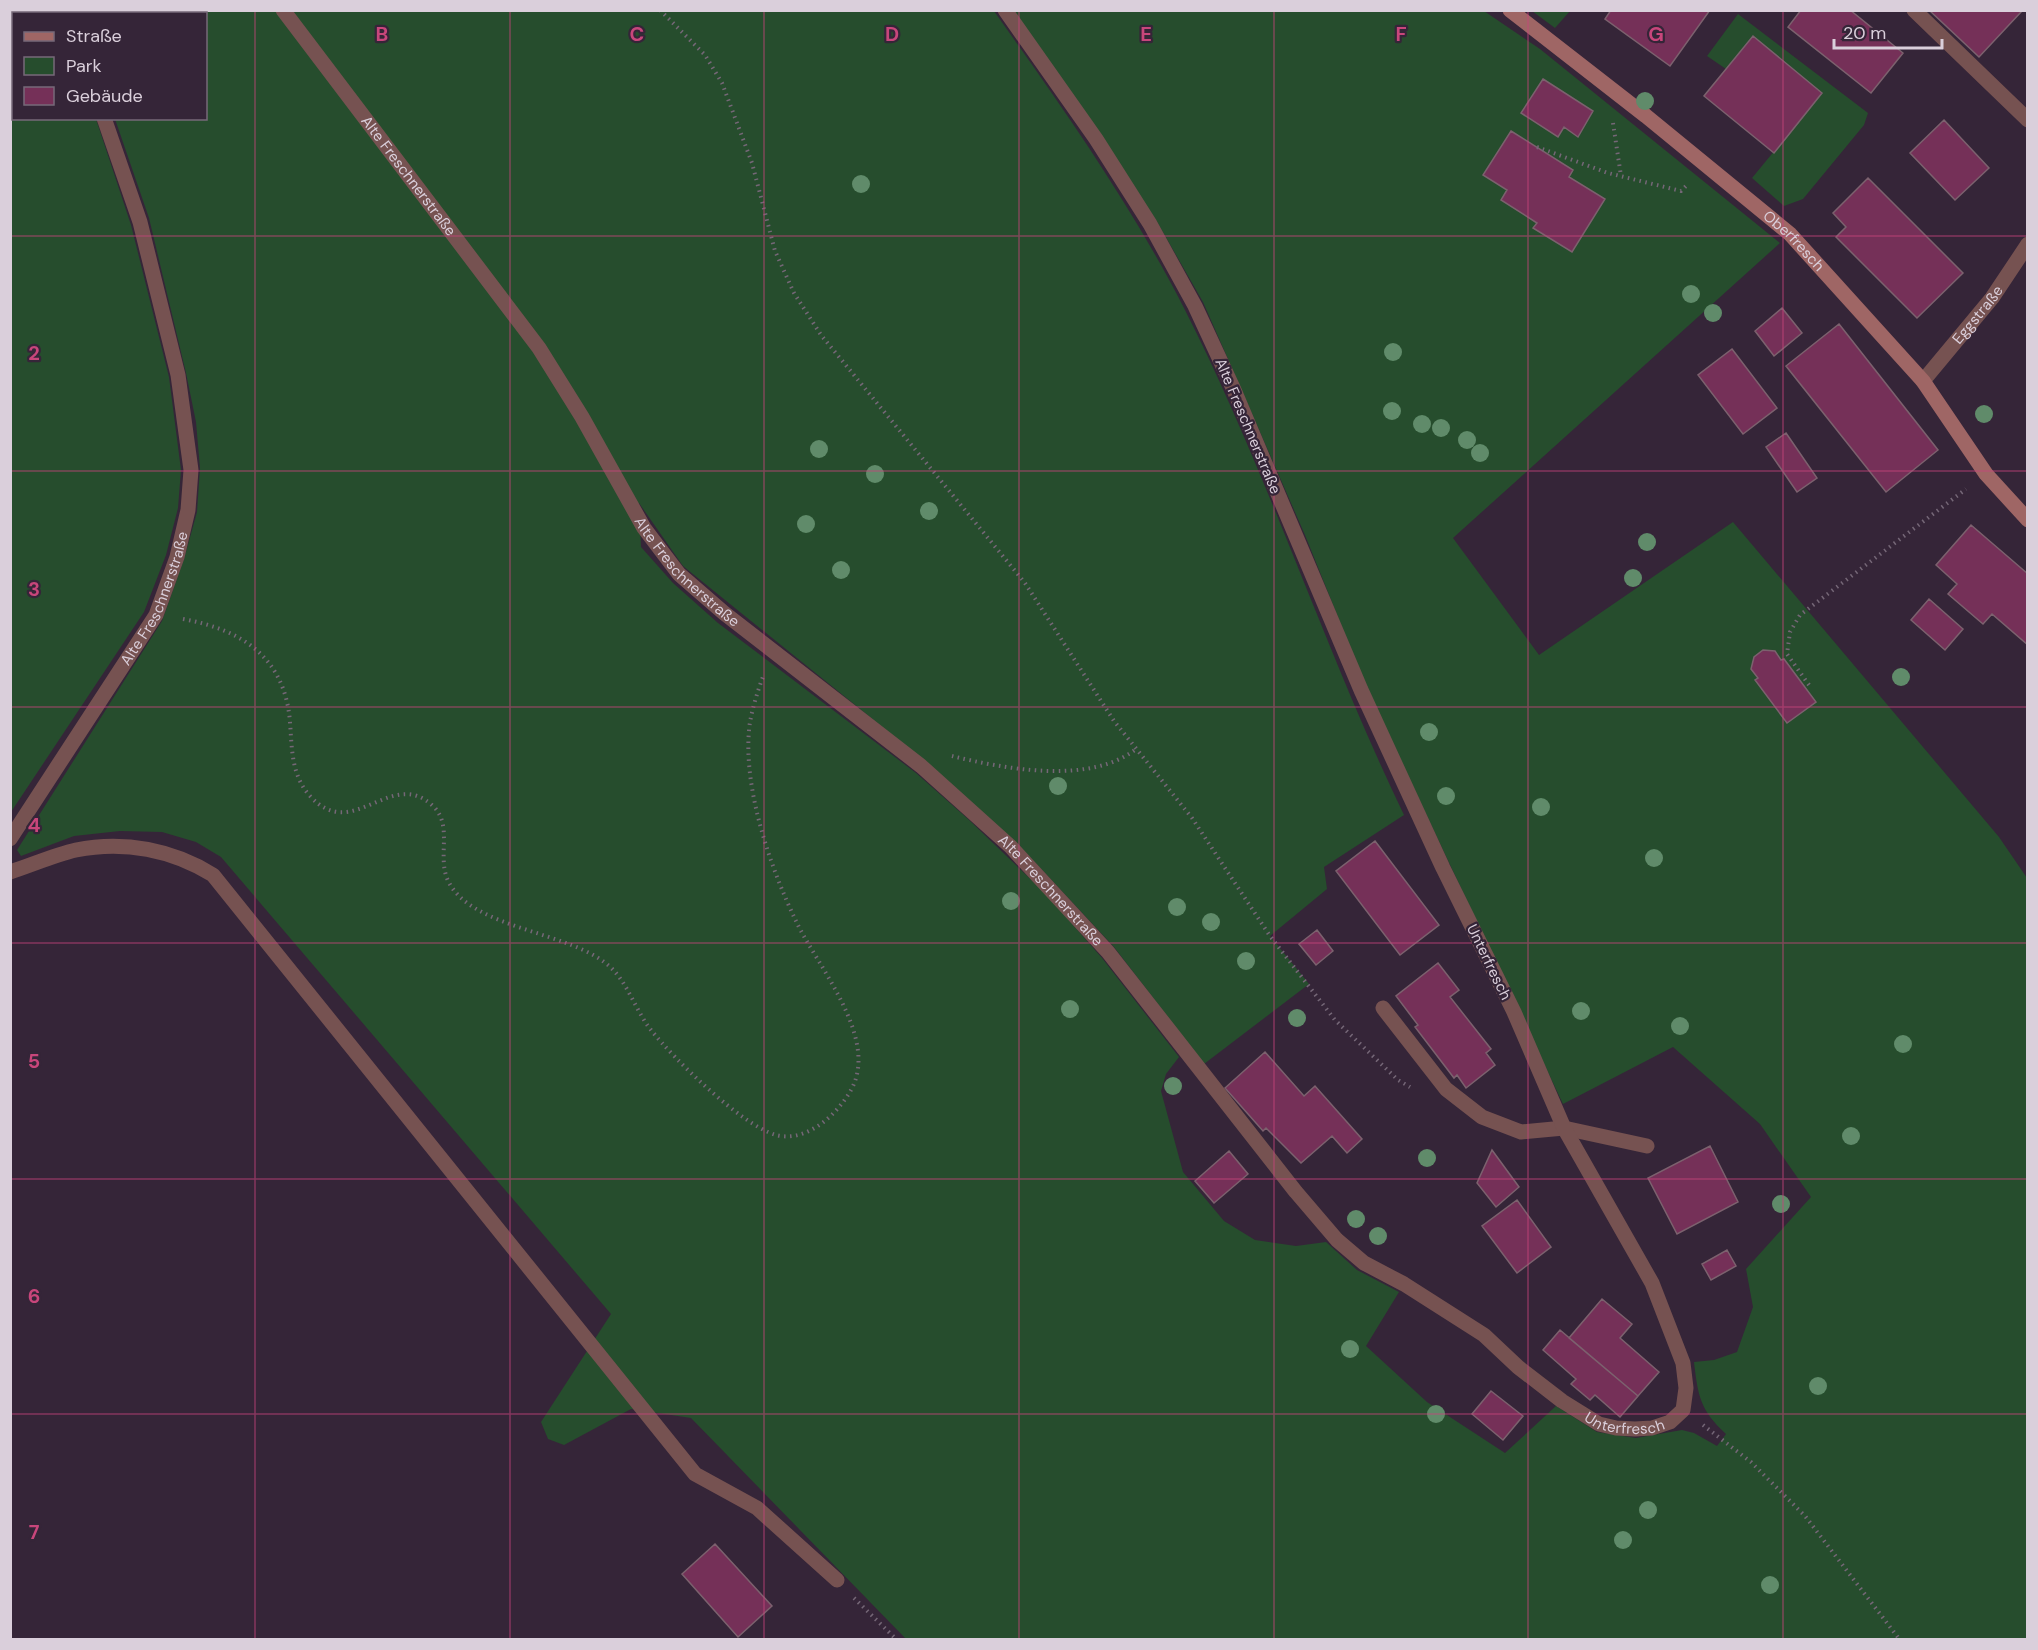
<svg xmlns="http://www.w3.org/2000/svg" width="2038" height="1650" viewBox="0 0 2038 1650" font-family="'DM Sans',sans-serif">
<rect width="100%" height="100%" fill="#352538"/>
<!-- green -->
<path fill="#264d2d" d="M 11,10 L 51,11 L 53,13 L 14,14 L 14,118 L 96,119 L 131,225 L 169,377 L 181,470 L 178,508 L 166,555 L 144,612 L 11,812 Z
M 71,11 L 994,11 C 1062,107 1131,204 1185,310 C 1268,473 1324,649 1404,815 L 1324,867 L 1327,889 L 1270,936 L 1309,984 L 1204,1064 L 1114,947 L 1016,842 L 922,759 L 683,566 L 639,503 L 641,547 L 673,583 L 718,623 L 916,773 L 968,819 L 1045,893 L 1102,958 L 1179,1057 L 1166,1074 L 1161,1091 L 1183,1172 L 1224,1221 L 1255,1240 L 1296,1246 L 1326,1242 L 1357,1270 L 1399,1292 L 1366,1346 L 1427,1402 L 1505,1453 L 1556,1406 L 1597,1432 L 1636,1438 L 1682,1430 L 1694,1433 L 1717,1446 L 1726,1434 C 1700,1410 1698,1396 1694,1362 L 1714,1360 L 1737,1352 L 1753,1307 L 1746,1269 L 1811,1197 L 1760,1124 L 1673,1047 L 1563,1104 L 1366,687 L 1305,535 L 1203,302 L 1156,220 L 1012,11 L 1484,11 L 1540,49 L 1780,243 L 1453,538 L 1539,655 L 1733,522 L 1999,837 L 2027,878 L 2027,1639 L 906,1639 L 691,1418 L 631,1409 L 564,1445 L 548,1439 L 541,1422 L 611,1314 L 221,857 L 196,842 L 162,832 L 120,831 L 74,836 L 21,856 L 17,850 L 162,621 L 184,559 L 197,512 L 200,468 L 196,422 L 186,373 L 149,218 L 115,119 L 206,118 L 206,14 L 73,14 Z
M 1532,11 L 1570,11 L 1555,28 Z
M 1738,14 L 1868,113 L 1864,125 L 1803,199 L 1784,206 L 1752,178 L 1822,93 L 1753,37 L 1726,69 L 1707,56 Z"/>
<!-- building -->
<path fill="#753058" stroke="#7c616e" stroke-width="1.5" d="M 1611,10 L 1710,10 L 1670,66 L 1605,19 Z
M 1801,10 L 1850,10 L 1903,53 L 1871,93 L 1788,27 Z
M 1929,10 L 2022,10 L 2022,11 L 1979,57 Z
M 1753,36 L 1822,93 L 1774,153 L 1704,96 Z
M 1543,79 L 1593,111 L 1578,137 L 1564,127 L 1558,137 L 1521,113 Z
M 1944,120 L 1989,168 L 1955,200 L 1910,153 Z
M 1511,131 L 1573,170 L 1569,177 L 1605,199 L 1572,252 L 1533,228 L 1537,223 L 1501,200 L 1507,190 L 1483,175 Z
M 1868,178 L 1963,273 L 1917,318 L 1836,237 L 1846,227 L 1833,213 Z
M 1782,308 L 1802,333 L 1774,356 L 1755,331 Z
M 1839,324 L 1938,450 L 1886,492 L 1786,366 Z
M 1732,349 L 1777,408 L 1743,434 L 1698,375 Z
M 1786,433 L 1817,478 L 1797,492 L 1766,447 Z
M 1971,525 L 2028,574 L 2028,645 L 1992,614 L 1983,624 L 1948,594 L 1957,584 L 1936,565 Z
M 1929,599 L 1963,629 L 1945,650 L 1911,620 Z
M 1763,650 L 1775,651 L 1781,660 L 1784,659 L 1816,702 L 1787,723 L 1755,680 L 1758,678 L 1751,669 L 1754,657 Z
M 1375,841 L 1439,925 L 1400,955 L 1336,871 Z
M 1317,930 L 1333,951 L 1316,965 L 1299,944 Z
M 1438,963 L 1459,990 L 1450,997 L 1491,1049 L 1486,1053 L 1495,1065 L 1466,1088 L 1457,1075 L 1454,1078 L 1415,1027 L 1418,1025 L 1396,996 Z
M 1265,1052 L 1304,1096 L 1315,1086 L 1362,1139 L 1347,1153 L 1332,1136 L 1301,1163 L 1266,1128 L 1263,1131 L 1225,1088 Z
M 1710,1146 L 1738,1202 L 1677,1234 L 1648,1178 Z
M 1492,1150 L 1519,1187 L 1496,1207 L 1477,1183 Z
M 1229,1151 L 1248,1174 L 1214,1203 L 1195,1181 Z
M 1517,1200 L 1551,1247 L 1517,1273 L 1482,1226 Z
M 1727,1250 L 1736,1266 L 1711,1280 L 1702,1264 Z
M 1602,1299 L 1632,1324 L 1620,1338 L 1659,1372 L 1638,1396 L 1569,1338 Z
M 1560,1330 L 1638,1396 L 1620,1417 L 1595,1395 L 1590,1400 L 1571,1384 L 1576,1379 L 1543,1350 Z
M 1491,1391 L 1523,1416 L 1503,1440 L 1472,1414 Z
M 715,1544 L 772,1606 L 738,1637 L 682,1574 Z"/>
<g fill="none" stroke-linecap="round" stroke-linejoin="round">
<!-- path -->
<path stroke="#756777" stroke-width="4" stroke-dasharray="1.5 4.5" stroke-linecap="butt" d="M 660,10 L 705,55 L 722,83 L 752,163 L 775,251 L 794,293 L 821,335 L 1025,583 L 1114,721 L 1192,818 L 1270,936 L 1335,1020 L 1398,1080 L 1410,1087
M 1613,123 L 1621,176
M 1537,147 L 1608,173 L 1681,191 L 1688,184
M 183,619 C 243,630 285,658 290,722 C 292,748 291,775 310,796 C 353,844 391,766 433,806 C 455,827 434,861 451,886 C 478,929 569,932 608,965 C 628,982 635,1010 651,1030 C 674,1059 741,1125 776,1135 C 806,1143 837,1115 851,1090 C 880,1038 817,966 796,921 C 770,867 741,783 750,722 C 753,706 758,690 764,674
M 1809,685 L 1787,654 L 1790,632 L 1800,615 L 1966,489
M 952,756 C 1005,769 1090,785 1136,749
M 1703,1425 L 1751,1462 L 1805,1516 L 1900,1640
M 854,1598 L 897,1640"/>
<!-- lane -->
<path stroke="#765251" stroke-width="15" d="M 1914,10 L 2028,120
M 10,872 C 32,865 54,855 76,850 C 124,840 173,850 213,875 L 695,1474 L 757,1508 L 837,1580
M 1383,1008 L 1446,1089 L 1482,1117 L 1521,1132 L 1564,1128 L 1647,1146"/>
<!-- street -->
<g stroke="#765251" stroke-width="15">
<path d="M 60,10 L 61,14"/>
<path id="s1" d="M 283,10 L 539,348 L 582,417 L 644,528 L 679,574 L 724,613 L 921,766 L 1011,847 L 1108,952 L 1296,1192 L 1337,1240 L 1364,1263 L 1404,1284 L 1484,1335 L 1518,1367 L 1562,1401 L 1599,1424 L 1616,1428 L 1635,1429 L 1652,1428 L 1670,1422 L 1683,1410 L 1686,1388 L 1683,1363 L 1652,1283 L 1564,1128 L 1514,1012 L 1443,868 L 1361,690 L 1234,390 L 1195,306 L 1150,224 L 1096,139 L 1005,10"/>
<path id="s2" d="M 1923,381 L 1992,298 L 2028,244"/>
<path id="s3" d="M 10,839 L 156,615 L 177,557 L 188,510 L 191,470 L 178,375 L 140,222 L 104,118"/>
</g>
<!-- secondary -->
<path stroke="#9f6665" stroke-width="15" id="s4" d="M 1510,10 L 1646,116 L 1790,234 L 1923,381 L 1986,474 L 2028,520"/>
</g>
<!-- trees -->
<g fill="#608b6a">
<circle cx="1645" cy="101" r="9"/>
<circle cx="861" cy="184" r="9"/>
<circle cx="1691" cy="294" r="9"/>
<circle cx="1713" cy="313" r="9"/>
<circle cx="1393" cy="352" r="9"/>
<circle cx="1392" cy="411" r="9"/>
<circle cx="1984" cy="414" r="9"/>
<circle cx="1422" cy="424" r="9"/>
<circle cx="1441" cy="428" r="9"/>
<circle cx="1467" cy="440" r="9"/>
<circle cx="819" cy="449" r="9"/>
<circle cx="1480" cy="453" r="9"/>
<circle cx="875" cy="474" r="9"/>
<circle cx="929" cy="511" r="9"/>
<circle cx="806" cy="524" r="9"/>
<circle cx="1647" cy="542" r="9"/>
<circle cx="841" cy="570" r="9"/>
<circle cx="1633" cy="578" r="9"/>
<circle cx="1901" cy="677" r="9"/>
<circle cx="1429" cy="732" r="9"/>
<circle cx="1058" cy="786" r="9"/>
<circle cx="1446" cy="796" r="9"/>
<circle cx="1541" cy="807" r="9"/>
<circle cx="1654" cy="858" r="9"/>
<circle cx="1011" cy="901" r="9"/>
<circle cx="1177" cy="907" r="9"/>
<circle cx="1211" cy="922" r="9"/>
<circle cx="1246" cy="961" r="9"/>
<circle cx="1070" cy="1009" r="9"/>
<circle cx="1581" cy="1011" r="9"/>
<circle cx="1297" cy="1018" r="9"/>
<circle cx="1680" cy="1026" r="9"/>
<circle cx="1903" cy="1044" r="9"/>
<circle cx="1173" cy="1086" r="9"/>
<circle cx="1851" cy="1136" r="9"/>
<circle cx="1427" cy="1158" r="9"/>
<circle cx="1781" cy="1204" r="9"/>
<circle cx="1356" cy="1219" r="9"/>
<circle cx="1378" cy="1236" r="9"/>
<circle cx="1350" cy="1349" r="9"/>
<circle cx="1818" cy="1386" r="9"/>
<circle cx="1436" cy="1414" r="9"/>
<circle cx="1648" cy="1510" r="9"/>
<circle cx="1623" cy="1540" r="9"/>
<circle cx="1770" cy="1585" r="9"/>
</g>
<!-- grid -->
<path fill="none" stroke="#c8467b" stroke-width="1.5" stroke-opacity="0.55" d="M 255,10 L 255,1640M 510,10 L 510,1640M 764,10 L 764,1640M 1019,10 L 1019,1640M 1274,10 L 1274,1640M 1528,10 L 1528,1640M 1783,10 L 1783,1640M 10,236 L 2028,236M 10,471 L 2028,471M 10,707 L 2028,707M 10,943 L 2028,943M 10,1179 L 2028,1179M 10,1414 L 2028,1414"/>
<g text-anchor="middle" stroke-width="4.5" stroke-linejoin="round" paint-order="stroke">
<!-- street labels -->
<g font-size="15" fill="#dacfdb" stroke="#352538">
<text dy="5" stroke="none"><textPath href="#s1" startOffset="208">Alte Freschnerstraße</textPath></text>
<text dy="5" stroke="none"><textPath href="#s4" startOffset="366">Oberfresch</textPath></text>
<text dy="5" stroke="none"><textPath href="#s2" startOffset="86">Eggstraße</textPath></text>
<text transform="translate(1248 426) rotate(67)" y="5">Alte Freschnerstraße</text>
<text dy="5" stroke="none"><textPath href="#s1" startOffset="694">Alte Freschnerstraße</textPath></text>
<text dy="5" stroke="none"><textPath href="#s3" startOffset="282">Alte Freschnerstraße</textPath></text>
<text dy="5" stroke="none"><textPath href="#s1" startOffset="1179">Alte Freschnerstraße</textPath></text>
<text transform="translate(1489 962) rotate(64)" y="5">Unterfresch</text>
<text dy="5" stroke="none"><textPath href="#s1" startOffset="1978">Unterfresch</textPath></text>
</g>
</g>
<g font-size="20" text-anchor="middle" font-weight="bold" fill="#c8467b" stroke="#352538" stroke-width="4.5" stroke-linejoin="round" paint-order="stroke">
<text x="382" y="41">B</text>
<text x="637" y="41">C</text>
<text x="892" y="41">D</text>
<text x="1146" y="41">E</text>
<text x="1401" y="41">F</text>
<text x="1656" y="41">G</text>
<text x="34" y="360">2</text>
<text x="34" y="596">3</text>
<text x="34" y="832">4</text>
<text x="34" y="1068">5</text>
<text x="34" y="1303">6</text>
<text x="34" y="1539">7</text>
</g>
<!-- border -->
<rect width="2038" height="1650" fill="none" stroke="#dacfdb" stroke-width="24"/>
<!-- legend -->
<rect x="12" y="12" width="195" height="108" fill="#352538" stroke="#776979" stroke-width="1.5"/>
<rect x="24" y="32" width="30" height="9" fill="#9f6665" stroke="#776979" stroke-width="1.5"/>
<text x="66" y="42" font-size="18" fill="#dacfdb">Straße</text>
<rect x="24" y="57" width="30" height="18" fill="#264d2d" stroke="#776979" stroke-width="1.5"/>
<text x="66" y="72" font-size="18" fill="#dacfdb">Park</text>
<rect x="24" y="87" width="30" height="18" fill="#753058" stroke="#776979" stroke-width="1.5"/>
<text x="66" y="102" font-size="18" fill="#dacfdb">Gebäude</text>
<!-- scale -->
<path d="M1834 39v9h108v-9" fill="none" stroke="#dacfdb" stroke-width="3"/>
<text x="1843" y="39" font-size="18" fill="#dacfdb" stroke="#352538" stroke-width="4.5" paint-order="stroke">20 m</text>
</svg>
